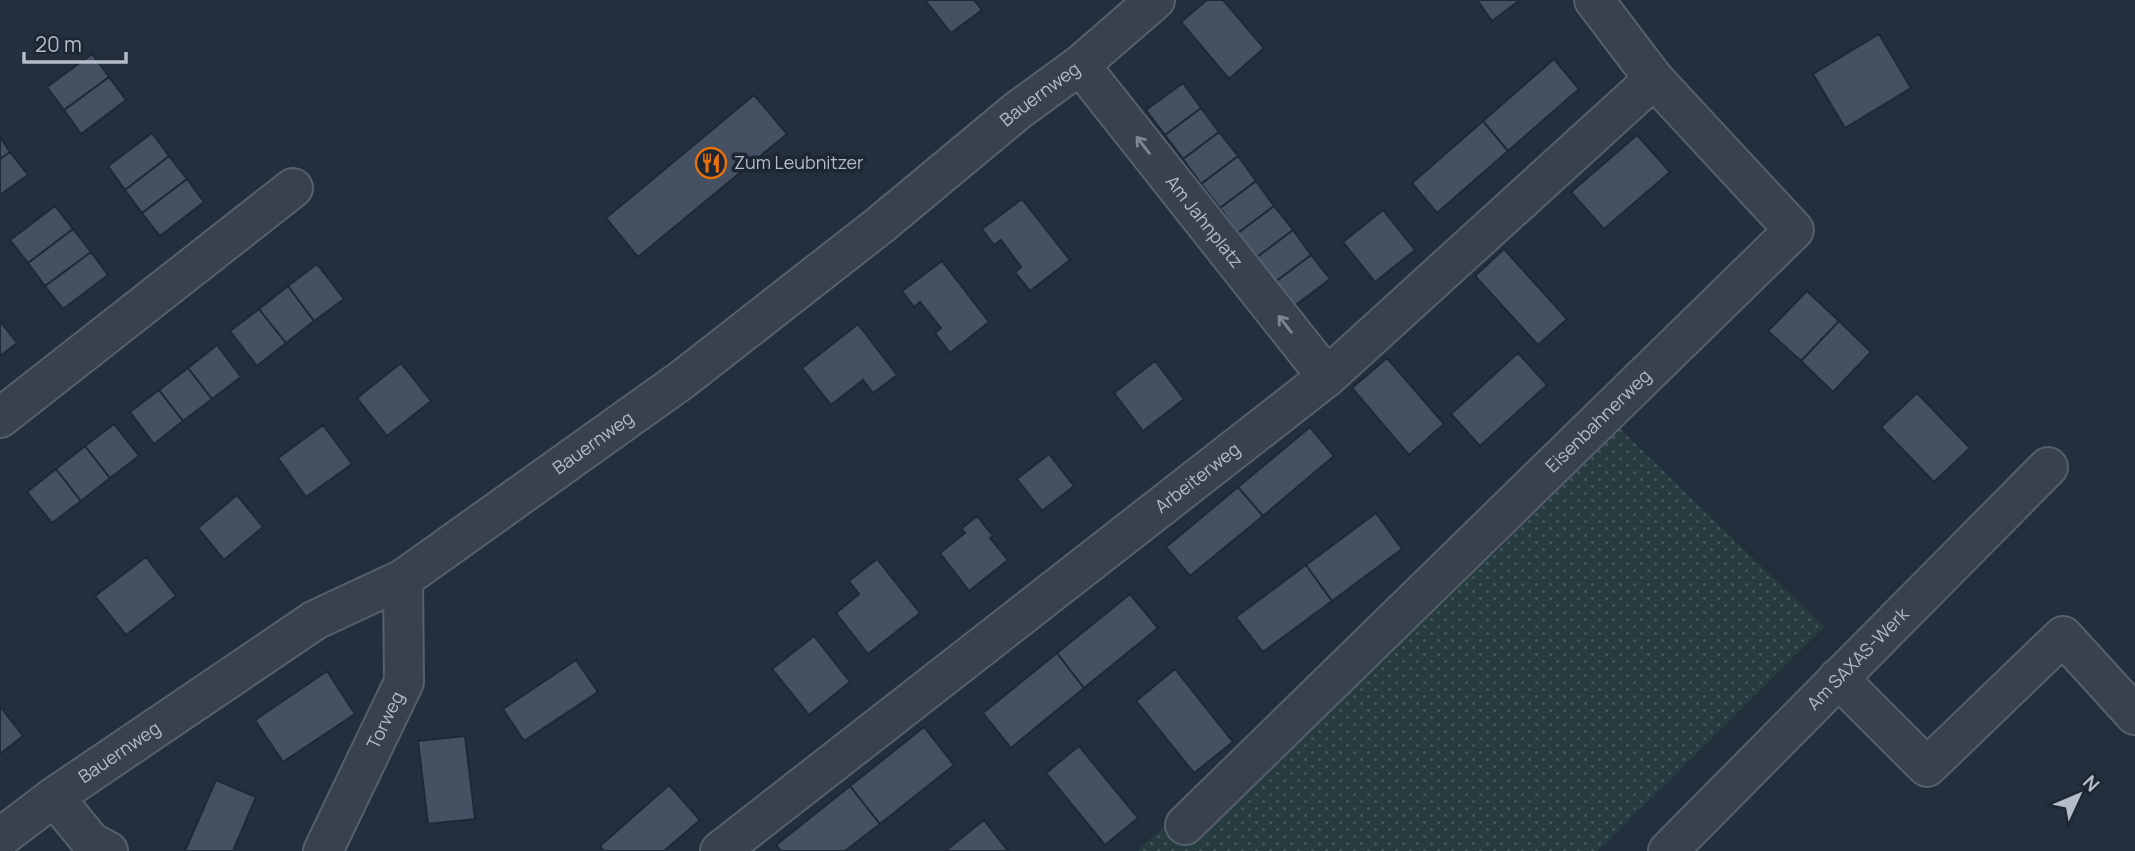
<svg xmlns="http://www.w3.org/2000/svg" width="2135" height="851" viewBox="0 0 2135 851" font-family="Manrope,sans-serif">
<defs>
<pattern id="garden-dots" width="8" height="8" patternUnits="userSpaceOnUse" patternTransform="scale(1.75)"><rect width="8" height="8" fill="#263c3f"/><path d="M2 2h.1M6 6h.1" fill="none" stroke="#435659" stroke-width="1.8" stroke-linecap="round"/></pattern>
</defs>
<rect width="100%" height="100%" fill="#242f3e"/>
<!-- garden -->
<path fill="url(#garden-dots)" d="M 1610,419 L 1824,627 L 1598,851 L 1137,851 Z"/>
<!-- building -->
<path fill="#455162" stroke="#1f2835" stroke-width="2" d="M 925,0 L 974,0 L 982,10 L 951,33 Z
M 1207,0 L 1223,0 L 1264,48 L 1229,79 L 1181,22 Z
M 1477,0 L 1520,0 L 1492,21 Z
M 1879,34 L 1911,88 L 1845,128 L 1813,74 Z
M 92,54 L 109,77 L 64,110 L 47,87 Z
M 1554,59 L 1579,89 L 1508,151 L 1483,121 Z
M 109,77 L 126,100 L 81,134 L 64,110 Z
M 1183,83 L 1201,108 L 1165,135 L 1146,110 Z
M 754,95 L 787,134 L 638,257 L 606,218 Z
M 1201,108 L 1219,132 L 1183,159 L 1165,135 Z
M 1483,121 L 1508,151 L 1437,213 L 1412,183 Z
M 1219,132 L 1238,156 L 1201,184 L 1183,159 Z
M 152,133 L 169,156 L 125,190 L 108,166 Z
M 1637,135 L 1670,172 L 1604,229 L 1571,192 Z
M 0,137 L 10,152 L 0,159 Z
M 10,152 L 28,175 L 0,195 L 0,159 Z
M 169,156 L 187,179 L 142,213 L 125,190 Z
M 1238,156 L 1256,181 L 1220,208 L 1201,184 Z
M 187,179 L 204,202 L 160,236 L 142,213 Z
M 1256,181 L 1274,206 L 1238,233 L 1220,208 Z
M 1022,199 L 1070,260 L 1030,291 L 1015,272 L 1021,267 L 1001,240 L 994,245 L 982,229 Z
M 55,206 L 73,229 L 28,263 L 10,240 Z
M 1274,206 L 1293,230 L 1257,257 L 1238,233 Z
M 1383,210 L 1415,250 L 1375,282 L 1343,242 Z
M 73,229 L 91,252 L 45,286 L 28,263 Z
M 1293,230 L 1311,255 L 1275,282 L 1257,257 Z
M 1504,249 L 1567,319 L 1538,345 L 1475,276 Z
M 91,252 L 108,275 L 63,309 L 45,286 Z
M 1311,255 L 1330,279 L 1293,307 L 1275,282 Z
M 942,261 L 989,322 L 950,353 L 935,333 L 941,328 L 920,302 L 914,307 L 902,291 Z
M 317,264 L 344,299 L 314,321 L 288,286 Z
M 288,286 L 314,321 L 286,343 L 259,309 Z
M 1807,291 L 1839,321 L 1801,361 L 1768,331 Z
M 259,309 L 286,343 L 257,366 L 230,331 Z
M 0,321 L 17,343 L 0,356 Z
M 1839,321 L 1871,352 L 1833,392 L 1801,361 Z
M 858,324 L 897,375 L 873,393 L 863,380 L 831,405 L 802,368 Z
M 217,345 L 241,377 L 212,399 L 188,368 Z
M 1518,353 L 1547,385 L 1480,446 L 1451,414 Z
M 1387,358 L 1444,424 L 1409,455 L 1352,388 Z
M 1155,361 L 1184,399 L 1143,431 L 1114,393 Z
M 401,363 L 431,401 L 387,436 L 357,398 Z
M 188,368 L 212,399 L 183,421 L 159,390 Z
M 159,390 L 183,421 L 154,444 L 130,412 Z
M 1917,393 L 1970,448 L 1934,482 L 1881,427 Z
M 114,424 L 139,456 L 110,478 L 85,446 Z
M 323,425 L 352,464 L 306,497 L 278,458 Z
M 1310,427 L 1334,456 L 1263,516 L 1238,487 Z
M 85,446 L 110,478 L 81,501 L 56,469 Z
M 1049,454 L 1074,486 L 1042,511 L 1017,479 Z
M 56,469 L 81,501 L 52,523 L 27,492 Z
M 1238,487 L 1263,516 L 1190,576 L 1166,547 Z
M 237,495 L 263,527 L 224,560 L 198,528 Z
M 1376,513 L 1402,549 L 1332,601 L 1306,565 Z
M 977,516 L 993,536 L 990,538 L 1008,560 L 969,591 L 940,553 L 965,533 L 961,529 Z
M 146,557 L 176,596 L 126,635 L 95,596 Z
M 877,559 L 920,613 L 868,654 L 836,613 L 859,594 L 849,581 Z
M 1306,565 L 1332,601 L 1263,652 L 1236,617 Z
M 1130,594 L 1158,628 L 1084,688 L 1057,653 Z
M 814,636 L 850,682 L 809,715 L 772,669 Z
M 1057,653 L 1084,688 L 1011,748 L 983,713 Z
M 576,660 L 598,692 L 524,741 L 503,709 Z
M 1175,669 L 1233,742 L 1194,773 L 1136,701 Z
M 327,671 L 355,714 L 283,762 L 255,720 Z
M 0,706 L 23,736 L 0,754 Z
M 924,727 L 954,765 L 880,824 L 850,786 Z
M 465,736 L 475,819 L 428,824 L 418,741 Z
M 1079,746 L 1138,818 L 1105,845 L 1046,773 Z
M 216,780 L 256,797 L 233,851 L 185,851 Z
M 669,785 L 700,820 L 664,851 L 604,851 L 600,846 Z
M 850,786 L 880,824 L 845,851 L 781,851 L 776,845 Z
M 984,820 L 1008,851 L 945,851 Z"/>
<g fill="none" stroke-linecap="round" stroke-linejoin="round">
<!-- minor casing -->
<g stroke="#565f6c" stroke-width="42">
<g id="minor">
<path id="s1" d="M 1080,65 L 1327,377"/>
<path d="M 0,418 L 293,188"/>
<path d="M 1838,678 L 1927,767 L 2063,636 L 2135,715"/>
<path d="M 54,797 L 91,842 L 108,851"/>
<path id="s2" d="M 1185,825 L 1794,230 L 1654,79 L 1594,0"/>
<path id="s3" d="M 0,838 L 54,797 L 315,620 L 403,579 L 683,379 L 880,225 L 1017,111 L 1080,65 L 1155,0"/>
<path id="s4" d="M 323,851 L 404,682 L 403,579"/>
<path id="s5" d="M 720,851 L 1327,377 L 1654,79"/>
<path id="s6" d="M 1668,851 L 2048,467"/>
</g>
</g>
<!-- minor -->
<use href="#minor" stroke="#38414e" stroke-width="38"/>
</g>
<!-- one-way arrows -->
<defs><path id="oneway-shaft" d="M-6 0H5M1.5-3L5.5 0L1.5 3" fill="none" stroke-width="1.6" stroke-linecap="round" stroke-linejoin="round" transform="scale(1.75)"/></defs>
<g stroke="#7c8592">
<use href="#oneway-shaft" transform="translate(1143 145) rotate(-128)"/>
<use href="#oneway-shaft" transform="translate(1285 324) rotate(-128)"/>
</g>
<!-- icons -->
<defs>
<g id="restaurant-ring" transform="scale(1.575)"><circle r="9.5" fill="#1d2633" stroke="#e8710a" stroke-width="1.5"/><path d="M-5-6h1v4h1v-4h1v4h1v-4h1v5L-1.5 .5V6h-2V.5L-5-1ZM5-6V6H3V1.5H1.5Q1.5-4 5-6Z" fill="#e8710a"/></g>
</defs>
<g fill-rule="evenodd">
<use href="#restaurant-ring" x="711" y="163"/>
</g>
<g text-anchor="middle" stroke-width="7" stroke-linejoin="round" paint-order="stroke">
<!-- street labels -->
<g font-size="18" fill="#b4bcc9" stroke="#1d2633">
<text dy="6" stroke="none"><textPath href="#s3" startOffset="1281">Bauernweg</textPath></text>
<text dy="6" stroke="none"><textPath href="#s1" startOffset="200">Am Jahnplatz</textPath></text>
<text dy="6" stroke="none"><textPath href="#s2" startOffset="578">Eisenbahnerweg</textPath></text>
<text dy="6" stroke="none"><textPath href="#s3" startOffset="714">Bauernweg</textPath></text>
<text dy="6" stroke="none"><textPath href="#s5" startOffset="606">Arbeiterweg</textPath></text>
<text dy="6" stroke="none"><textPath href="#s6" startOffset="270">Am SAXAS-Werk</textPath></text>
<text dy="6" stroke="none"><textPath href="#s4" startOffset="145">Torweg</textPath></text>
<text dy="6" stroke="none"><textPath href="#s3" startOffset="147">Bauernweg</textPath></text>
</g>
<!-- poi labels -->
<g font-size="18" fill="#b4bcc9" stroke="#1d2633" text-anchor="start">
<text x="734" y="169">Zum Leubnitzer</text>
</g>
</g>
<!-- north arrow -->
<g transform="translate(2079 795) rotate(46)" stroke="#1d2633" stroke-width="5" paint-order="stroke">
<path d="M0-5L12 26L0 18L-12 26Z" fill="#b4bcc9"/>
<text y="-10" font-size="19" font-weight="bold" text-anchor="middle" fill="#b4bcc9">N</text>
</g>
<!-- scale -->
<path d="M24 52v10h102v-10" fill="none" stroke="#b4bcc9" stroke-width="3.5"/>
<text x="35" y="52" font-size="21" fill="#b4bcc9" stroke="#1d2633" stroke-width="5" paint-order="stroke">20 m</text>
</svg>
